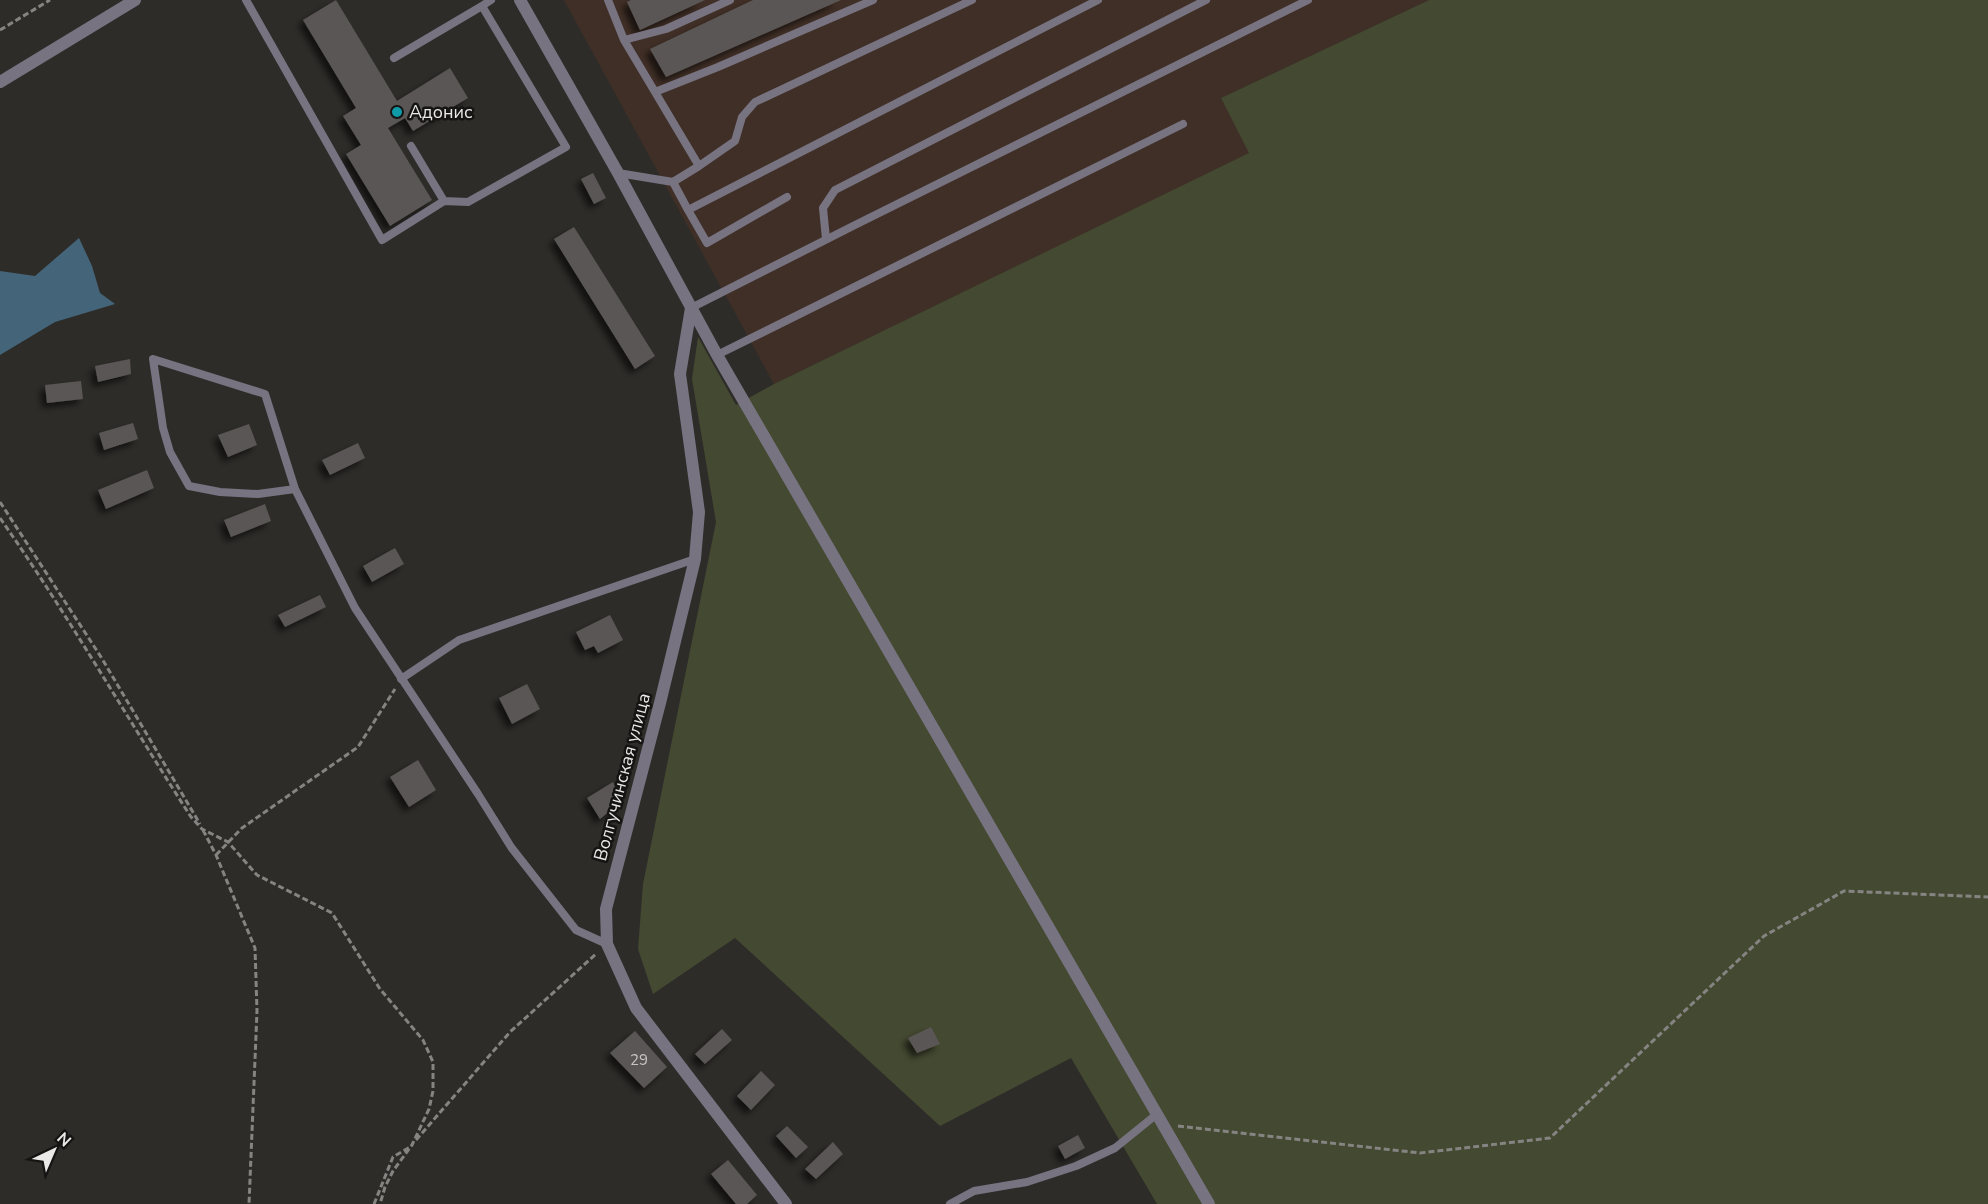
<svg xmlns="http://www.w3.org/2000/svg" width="1988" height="1204" viewBox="0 0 1988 1204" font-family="'Nunito Sans',sans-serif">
<defs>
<filter id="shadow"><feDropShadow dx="-5" dy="5" stdDeviation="3" flood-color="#0009"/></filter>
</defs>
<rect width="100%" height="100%" fill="#2e2c29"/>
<!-- industrial -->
<path fill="#402f26" d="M 564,0 L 1429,0 L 1221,98 L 1250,153 L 774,384 Z"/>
<!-- green -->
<path fill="#444931" d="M 1429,0 L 1988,0 L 1988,1204 L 1157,1204 L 1071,1058 L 940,1126 L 735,938 L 653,994 L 638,949 L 643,884 L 716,522 L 692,379 L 698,337 L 736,405 L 774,384 L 1249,153 L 1221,98 Z"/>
<!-- water -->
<path fill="#446579" d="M 79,238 L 92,266 L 100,293 L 115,304 L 55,322 L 0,355 L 0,271 L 35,276 Z"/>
<!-- building -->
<path fill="#5a5654" filter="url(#shadow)" d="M 336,0 L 397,101 L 450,68 L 468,98 L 413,131 L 405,118 L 388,128 L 432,200 L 390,226 L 346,154 L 361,145 L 343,116 L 356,108 L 303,20 Z
M 631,0 L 705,0 L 640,30 L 627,2 Z
M 753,0 L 841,0 L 666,77 L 650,49 Z
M 593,173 L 606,198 L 594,204 L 581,179 Z
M 574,227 L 655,356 L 635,369 L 554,239 Z
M 130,359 L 131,374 L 98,382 L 95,366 Z
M 81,381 L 83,399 L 47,403 L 45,385 Z
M 133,423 L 138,439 L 104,450 L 99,433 Z
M 249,424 L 257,445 L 228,457 L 218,435 Z
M 358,443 L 365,458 L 330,475 L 322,460 Z
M 147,470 L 154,488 L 106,509 L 98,490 Z
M 265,504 L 271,521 L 231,537 L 224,520 Z
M 395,548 L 404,564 L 372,582 L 363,566 Z
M 320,595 L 326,607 L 285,627 L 278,615 Z
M 610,615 L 623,640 L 598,653 L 594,646 L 585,650 L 576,632 Z
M 527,684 L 540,709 L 512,724 L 499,698 Z
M 418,760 L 436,790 L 409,807 L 390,777 Z
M 613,782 L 622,801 L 600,819 L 587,798 Z
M 931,1027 L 940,1044 L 917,1053 L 908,1038 Z
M 722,1029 L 732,1040 L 705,1064 L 695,1054 Z
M 635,1031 L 667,1067 L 644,1088 L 610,1053 Z
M 761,1071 L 775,1085 L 751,1110 L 737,1096 Z
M 787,1126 L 808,1147 L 796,1158 L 776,1136 Z
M 1078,1135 L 1085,1148 L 1065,1159 L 1058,1146 Z
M 833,1142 L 843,1154 L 816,1179 L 805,1169 Z
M 728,1160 L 757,1195 L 747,1204 L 736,1204 L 711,1174 Z"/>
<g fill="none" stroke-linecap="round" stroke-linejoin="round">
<!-- path -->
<path stroke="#868482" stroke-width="3" stroke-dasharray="6 3" stroke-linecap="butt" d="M 0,30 L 50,0
M 0,502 L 101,657 L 200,824
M 0,518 C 68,615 127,718 191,817 L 202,829 L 228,842 L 257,875 L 332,913 L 380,989 L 423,1040 L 433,1062 L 433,1091 L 429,1109 L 412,1145 L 393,1171 L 385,1187 L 380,1204
M 203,830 L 216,855 L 255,948 L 257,1011 L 249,1204
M 216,855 L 242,828 L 358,747 L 395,689
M 1178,1126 L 1420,1153 L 1550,1138 L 1764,936 L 1844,891 L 1988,897
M 416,1140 L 510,1032 L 597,953
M 374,1204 L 393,1157 L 410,1147"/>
<!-- lane -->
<path stroke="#777381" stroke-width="8" d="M 246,0 L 382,240 L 444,201 L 468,202 L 566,147 L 482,6 L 394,58
M 608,0 L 624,40 L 666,29 L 730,0
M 873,0 L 718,67 L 655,92 L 699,166 L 735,141 L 742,117 L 755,102 L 972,0
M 482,6 L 491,0
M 624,40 L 655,92
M 411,146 L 444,201
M 618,173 L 673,182 L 688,210 L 1098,0
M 673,182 L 699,166
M 688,210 L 707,243 L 787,197
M 826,239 L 823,208 L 835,190 L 1206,0
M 691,308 L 853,226 L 1308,0
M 717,355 L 1183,124
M 295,489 L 258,494 L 220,492 L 189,486 L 170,452 L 163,428 L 153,359 L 265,394 L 295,489 L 355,608 L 478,794 L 511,847 L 576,930 L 607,944
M 401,679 L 459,640 L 695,559
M 950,1204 L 974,1191 L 1027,1182 L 1076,1166 L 1115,1148 L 1157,1114"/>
<!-- street -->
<path stroke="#777381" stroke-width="12" d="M 520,0 L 618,173 L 717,355 L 1209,1204
M 0,82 L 135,0
M 691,308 L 680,374 L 699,512 L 695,559 L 660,703 L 606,909 L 607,944 L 636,1008 L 786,1204"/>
</g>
<!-- markers -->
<circle fill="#0f9aa8" stroke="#151413" stroke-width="2" cx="397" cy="112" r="6"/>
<g text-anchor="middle" stroke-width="5" stroke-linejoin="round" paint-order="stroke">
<!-- number labels -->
<g font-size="15" fill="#c7c4c3">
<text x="639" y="1065">29</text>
</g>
<!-- poi labels -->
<g font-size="18" fill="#ebe9e8" stroke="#151413" text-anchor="start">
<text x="409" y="118">Адонис</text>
</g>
<!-- street labels -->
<g font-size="18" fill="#ebe9e8" stroke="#151413">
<text transform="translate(622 777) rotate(-75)" y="6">Волгучинская улица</text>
</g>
</g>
<!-- north arrow -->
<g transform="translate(54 1150) rotate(44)" stroke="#151413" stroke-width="4.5" paint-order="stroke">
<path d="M0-4.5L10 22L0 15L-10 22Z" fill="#ebe9e8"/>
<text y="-9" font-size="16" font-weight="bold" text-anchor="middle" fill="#ebe9e8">N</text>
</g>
</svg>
